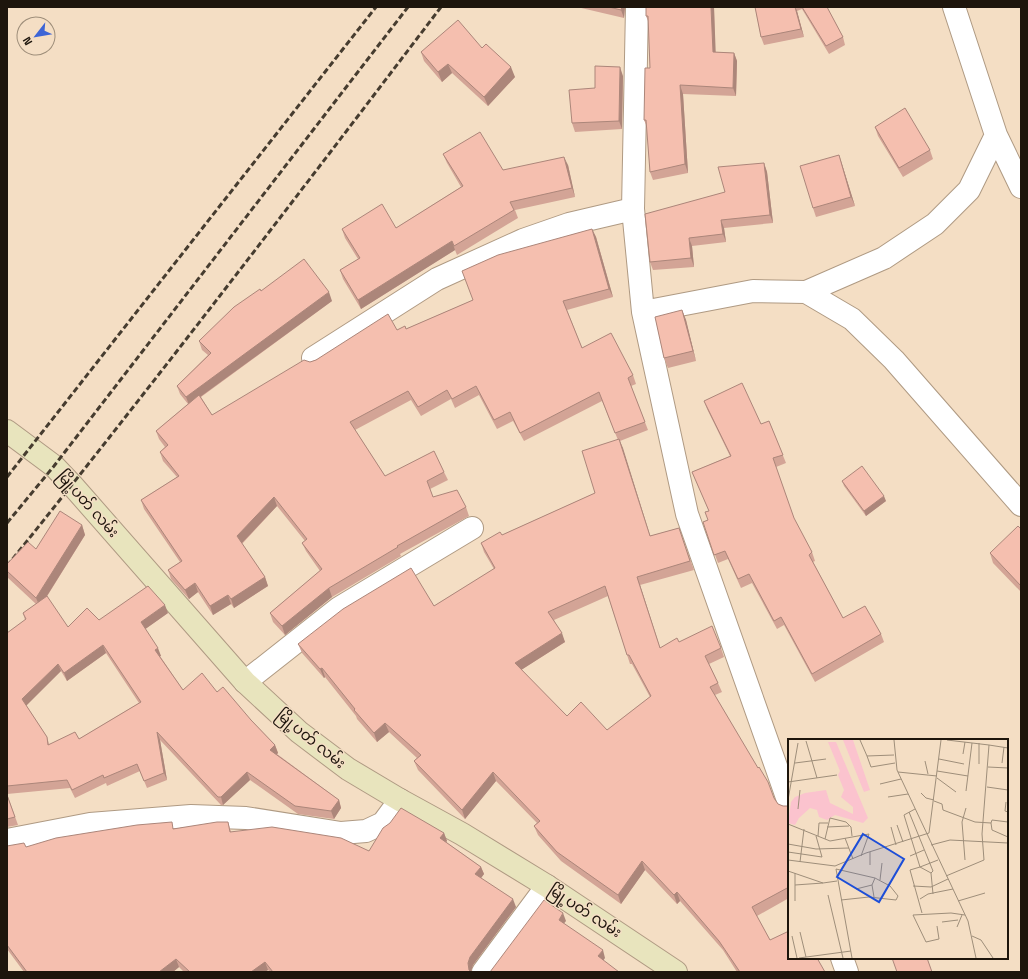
<svg xmlns="http://www.w3.org/2000/svg" width="1028" height="979" viewBox="0 0 1028 979" font-family="'Space Grotesk','Noto Sans Myanmar',sans-serif">
<rect width="100%" height="100%" fill="#f4dec4"/>
<g fill="none" stroke-linecap="round" stroke-linejoin="round">
<!-- street casing -->
<g stroke="#af9a83" stroke-width="24">
<path id="street" d="M 637,7 L 633,209 L 643,312 L 687,514 L 789,803
M 954,7 L 996,135 L 1021,187
M 806,292 L 884,258 L 935,224 L 969,190 L 996,135
M 643,312 L 753,291 L 806,292 L 852,319 L 894,360 L 1021,505
M 313,358 L 437,279 L 523,240 L 569,224 L 633,209
M 245,682 L 339,608 L 472,528
M 7,840 L 90,824 L 191,816 L 246,818 L 341,833 L 366,831 L 383,823 L 400,800
M 842,958 L 847,972
M 483,972 L 547,886"/>
</g>
<!-- secondary casing -->
<g stroke="#af9a83" stroke-width="24">
<path id="secondary" d="M 7,431 L 54,466 L 72,485 L 245,682 L 299,732 L 348,769 L 400,800 L 462,834 L 547,886 L 676,972"/>
</g>
<!-- street -->
<use href="#street" stroke="#fff" stroke-width="22"/>
<!-- secondary -->
<use href="#secondary" stroke="#e8e4bd" stroke-width="22"/>
<!-- rail -->
<path stroke="#463c2f" stroke-width="3" stroke-dasharray="6 3" stroke-linecap="butt" d="M 7,477 L 376,7
M 7,523 L 54,466 L 408,7
M 7,566 C 155,382 298,195 441,7"/>
</g>
<!-- wall -->
<path fill="#d3a496" fill-rule="evenodd" d="M 577,7 L 625,7 L 624,18 Z
M 646,7 L 714,7 L 715,52 L 734,53 L 737,61 L 736,96 L 683,94 L 688,173 L 653,180 L 650,172 L 647,127 L 644,120 L 650,68 L 648,21 L 646,16 Z
M 755,7 L 827,7 L 843,37 L 845,45 L 829,54 L 802,9 L 797,11 L 804,37 L 764,45 L 761,37 Z
M 482,48 L 515,77 L 488,106 L 452,73 L 442,82 L 424,61 L 421,52 Z
M 623,76 L 622,129 L 575,132 L 572,123 L 595,88 Z
M 875,127 L 930,150 L 933,159 L 903,177 L 878,136 Z
M 443,154 L 503,170 L 568,165 L 575,197 L 515,210 L 518,218 L 457,255 L 455,250 L 361,309 L 343,279 L 340,270 L 358,259 L 345,238 L 342,229 L 396,228 L 461,187 L 447,163 Z
M 839,155 L 855,206 L 816,217 L 813,208 Z
M 764,163 L 767,172 L 773,223 L 724,228 L 726,242 L 692,246 L 694,267 L 653,270 L 650,262 L 725,192 Z
M 592,229 L 596,237 L 613,297 L 567,310 L 582,348 L 633,375 L 636,384 L 631,386 L 648,430 L 620,441 L 650,536 L 679,528 L 694,570 L 640,585 L 660,648 L 679,642 L 721,648 L 724,657 L 709,664 L 718,683 L 722,692 L 715,695 L 774,798 L 778,804 L 783,806 L 789,806 L 789,898 L 757,916 L 770,940 L 825,972 L 737,972 L 723,950 L 680,901 L 677,904 L 645,870 L 621,904 L 561,861 L 538,835 L 534,826 L 537,823 L 496,781 L 465,819 L 418,770 L 414,761 L 417,758 L 389,732 L 377,742 L 357,719 L 356,716 L 325,677 L 324,678 L 302,653 L 298,644 L 434,606 L 494,569 L 484,552 L 481,543 L 502,535 L 595,493 L 618,440 L 602,401 L 524,441 L 513,421 L 497,429 L 479,395 L 455,408 L 451,399 L 421,416 L 411,400 L 355,430 L 385,476 L 444,472 L 448,480 L 430,489 L 433,497 L 466,507 L 469,516 L 400,554 L 401,556 L 332,597 L 285,635 L 273,622 L 270,613 L 320,571 L 306,551 L 302,543 L 305,541 L 277,506 L 242,544 L 265,577 L 268,586 L 234,608 L 231,604 L 213,615 L 198,592 L 189,599 L 171,579 L 168,570 L 180,562 L 144,509 L 141,500 L 177,477 L 163,461 L 160,452 L 165,447 L 159,439 L 156,431 L 188,404 L 180,394 L 177,386 L 208,355 L 202,350 L 199,341 L 261,291 L 332,301 L 201,397 L 212,415 L 310,362 L 397,330 L 406,329 L 473,300 ZM 608,596 L 630,664 L 632,664 L 650,697 L 607,730 L 567,716 L 521,670 L 565,642 L 554,620 Z
M 682,310 L 686,320 L 696,361 L 668,368 L 664,358 Z
M 704,401 L 761,424 L 769,421 L 786,463 L 776,467 L 794,519 L 812,552 L 815,561 L 813,562 L 843,618 L 881,634 L 884,642 L 815,682 L 784,625 L 777,629 L 752,583 L 741,588 L 728,559 L 718,563 L 703,522 L 708,520 L 709,511 L 692,472 L 730,456 L 707,409 Z
M 842,481 L 886,501 L 866,516 L 844,486 Z
M 82,525 L 85,535 L 46,598 L 68,627 L 99,620 L 168,613 L 145,629 L 161,656 L 160,656 L 183,690 L 217,692 L 251,720 L 275,745 L 278,753 L 277,754 L 339,800 L 341,808 L 334,819 L 298,814 L 250,780 L 223,805 L 221,805 L 160,740 L 167,780 L 147,788 L 140,771 L 107,786 L 106,783 L 75,798 L 70,788 L 7,794 L 7,633 L 25,620 L 23,613 L 36,604 L 7,577 L 7,564 L 36,549 ZM 106,653 L 139,703 L 79,739 L 49,744 L 47,737 L 26,705 L 61,671 L 67,681 Z
M 1021,529 L 1021,592 L 993,563 L 990,553 Z
M 7,794 L 18,825 L 7,827 Z
M 228,822 L 231,832 L 369,851 L 444,833 L 447,841 L 446,842 L 481,867 L 484,874 L 481,878 L 516,907 L 473,965 L 471,971 L 471,972 L 270,972 L 268,970 L 265,972 L 184,972 L 179,967 L 173,972 L 24,972 L 7,949 L 7,846 L 26,847 Z"/>
<!-- shaded-wall -->
<path fill="#ac867a" d="M 622,7 L 625,7 L 624,18 L 621,10 Z
M 711,7 L 714,7 L 716,60 L 713,52 Z
M 795,7 L 797,11 L 804,37 L 801,29 Z
M 734,53 L 737,61 L 736,96 L 733,88 Z
M 448,64 L 452,73 L 442,82 L 438,72 Z
M 511,67 L 515,77 L 488,106 L 484,97 Z
M 620,67 L 623,76 L 622,129 L 619,121 Z
M 680,85 L 683,94 L 688,173 L 685,164 Z
M 839,155 L 842,164 L 855,206 L 851,197 Z
M 564,157 L 568,165 L 575,197 L 572,188 Z
M 764,163 L 767,172 L 773,223 L 770,215 Z
M 721,220 L 724,228 L 726,242 L 723,234 Z
M 592,229 L 596,237 L 613,297 L 609,289 Z
M 689,238 L 692,246 L 694,267 L 691,258 Z
M 452,241 L 455,250 L 361,309 L 358,300 Z
M 329,292 L 332,301 L 189,405 L 186,397 Z
M 682,310 L 686,320 L 696,361 L 693,351 Z
M 619,439 L 623,448 L 653,545 L 650,536 Z
M 884,496 L 886,501 L 866,516 L 864,511 Z
M 274,497 L 277,506 L 240,545 L 237,536 Z
M 82,525 L 85,535 L 40,607 L 36,598 Z
M 265,577 L 268,586 L 234,608 L 231,599 Z
M 637,577 L 640,585 L 663,657 L 660,648 Z
M 195,583 L 198,592 L 189,599 L 185,590 Z
M 329,588 L 332,597 L 285,635 L 282,626 Z
M 228,595 L 231,604 L 213,615 L 210,606 Z
M 165,605 L 168,613 L 144,630 L 141,622 Z
M 562,633 L 565,642 L 518,672 L 515,663 Z
M 103,645 L 106,653 L 67,681 L 64,673 Z
M 158,648 L 161,656 L 158,657 L 155,650 Z
M 58,664 L 61,671 L 25,707 L 22,699 Z
M 322,668 L 325,677 L 324,678 L 320,669 Z
M 385,723 L 389,732 L 377,742 L 374,733 Z
M 157,732 L 160,740 L 167,780 L 164,773 Z
M 275,745 L 278,753 L 273,758 L 270,750 Z
M 247,772 L 250,780 L 223,805 L 221,797 Z
M 493,772 L 496,781 L 465,819 L 462,810 Z
M 339,800 L 341,808 L 334,819 L 331,811 Z
M 444,833 L 447,841 L 443,846 L 440,838 Z
M 642,861 L 645,870 L 621,904 L 618,895 Z
M 481,867 L 484,874 L 478,882 L 475,874 Z
M 677,892 L 680,901 L 677,904 L 674,895 Z
M 513,899 L 516,907 L 473,965 L 471,972 L 469,970 L 468,963 L 470,957 Z
M 563,913 L 566,921 L 561,927 L 559,920 Z
M 603,950 L 605,958 L 601,964 L 598,956 Z
M 176,959 L 179,967 L 173,972 L 159,972 Z
M 265,962 L 268,970 L 265,972 L 251,972 Z"/>
<!-- building -->
<path fill="#f5bfaf" stroke="#ac867a" fill-rule="evenodd" d="M 609,7 L 622,7 L 621,10 Z
M 646,7 L 711,7 L 713,52 L 734,53 L 733,88 L 680,85 L 685,164 L 650,172 L 646,120 L 644,120 L 645,68 L 650,68 L 648,16 L 646,16 Z
M 755,7 L 795,7 L 801,29 L 761,37 Z
M 802,7 L 827,7 L 843,37 L 826,46 Z
M 458,20 L 482,48 L 486,44 L 511,67 L 484,97 L 448,64 L 438,72 L 421,52 Z
M 595,66 L 620,67 L 619,121 L 572,123 L 569,90 L 595,88 Z
M 905,108 L 930,150 L 899,168 L 875,127 Z
M 480,132 L 503,170 L 564,157 L 572,188 L 510,202 L 514,210 L 454,246 L 452,241 L 358,300 L 340,270 L 360,258 L 342,229 L 382,204 L 396,228 L 463,186 L 443,154 Z
M 839,155 L 851,197 L 813,208 L 800,166 Z
M 764,163 L 770,215 L 721,220 L 723,234 L 689,238 L 691,258 L 650,262 L 645,214 L 725,192 L 718,167 Z
M 592,229 L 609,289 L 563,301 L 582,348 L 611,333 L 633,375 L 628,378 L 645,422 L 615,433 L 599,392 L 520,433 L 510,412 L 494,420 L 476,386 L 452,399 L 447,390 L 418,407 L 408,391 L 350,422 L 385,476 L 434,451 L 444,472 L 427,481 L 433,497 L 457,490 L 466,507 L 397,546 L 398,547 L 329,588 L 282,626 L 270,613 L 322,569 L 302,543 L 307,539 L 274,497 L 237,536 L 265,577 L 231,599 L 228,595 L 210,606 L 195,583 L 185,590 L 168,570 L 182,561 L 141,500 L 179,476 L 160,452 L 168,445 L 156,431 L 199,395 L 212,415 L 304,360 L 310,362 L 316,360 L 388,314 L 397,330 L 405,326 L 406,329 L 473,300 L 462,271 L 498,255 Z
M 304,259 L 329,292 L 186,397 L 177,386 L 211,353 L 199,341 L 234,307 L 260,289 L 261,291 Z
M 682,310 L 693,351 L 664,358 L 655,317 Z
M 742,383 L 761,424 L 769,421 L 783,455 L 773,458 L 794,518 L 812,552 L 809,555 L 843,618 L 865,606 L 881,634 L 812,674 L 781,617 L 774,621 L 749,574 L 738,579 L 725,551 L 714,555 L 703,522 L 708,520 L 705,512 L 709,511 L 692,472 L 731,456 L 704,401 Z
M 619,439 L 650,536 L 679,528 L 690,561 L 637,577 L 660,648 L 677,638 L 679,642 L 712,626 L 721,648 L 705,656 L 718,683 L 710,687 L 758,768 L 759,767 L 768,782 L 774,798 L 778,804 L 783,806 L 789,806 L 789,887 L 752,907 L 770,940 L 789,931 L 789,958 L 817,958 L 825,972 L 740,972 L 719,941 L 677,892 L 674,895 L 642,861 L 618,895 L 557,852 L 534,826 L 540,821 L 493,772 L 462,810 L 414,761 L 421,755 L 385,723 L 374,733 L 354,710 L 355,709 L 322,668 L 320,669 L 298,644 L 343,609 L 411,568 L 434,606 L 495,568 L 481,543 L 500,532 L 502,535 L 595,493 L 582,451 ZM 605,586 L 627,655 L 629,655 L 651,696 L 607,730 L 581,702 L 567,716 L 515,663 L 562,633 L 548,612 Z
M 862,466 L 884,496 L 864,511 L 842,481 Z
M 60,511 L 82,525 L 36,598 L 7,571 L 7,564 L 28,542 L 36,549 Z
M 1018,526 L 1021,529 L 1021,586 L 990,553 Z
M 148,586 L 165,605 L 141,622 L 158,648 L 155,650 L 183,690 L 202,673 L 217,692 L 223,687 L 251,720 L 275,745 L 270,750 L 339,800 L 331,811 L 295,806 L 247,772 L 221,797 L 218,797 L 157,732 L 164,773 L 144,781 L 137,764 L 104,778 L 103,775 L 72,790 L 67,780 L 7,786 L 7,633 L 26,619 L 23,613 L 47,596 L 68,627 L 87,608 L 99,620 ZM 103,645 L 141,702 L 79,739 L 75,732 L 48,745 L 47,737 L 22,699 L 58,664 L 64,673 Z
M 7,795 L 15,817 L 7,819 Z
M 401,808 L 444,833 L 440,838 L 481,867 L 475,874 L 513,899 L 470,957 L 468,963 L 469,970 L 471,972 L 273,972 L 265,962 L 251,972 L 190,972 L 176,959 L 159,972 L 27,972 L 7,945 L 7,846 L 24,843 L 26,847 L 56,838 L 137,825 L 172,822 L 173,829 L 217,822 L 228,822 L 230,832 L 272,827 L 341,838 L 369,851 L 383,828 L 390,823 Z
M 544,900 L 563,913 L 559,920 L 603,950 L 598,956 L 619,972 L 490,972 Z
M 892,958 L 927,958 L 932,972 L 897,972 Z"/>
<g text-anchor="middle" stroke-width="3" stroke-linejoin="round" paint-order="stroke">
<!-- street labels -->
<g font-size="15" fill="#1d150c" stroke="#f4dec4">
<text transform="translate(88 504) rotate(48)" y="5">မြို့ပတ် လမ်း</text>
<text transform="translate(311 739) rotate(39)" y="5">မြို့ပတ် လမ်း</text>
<text transform="translate(585 911) rotate(33)" y="5">မြို့ပတ် လမ်း</text>
</g>
</g>
<!-- overview -->
<g transform="translate(788 739)">
<rect width="220" height="220" fill="#f4dec4"/>
<path d="M 55,1 L 65,1 L 82,51 L 76,53 ZM 40,3 L 48,3 L 80,79 L 75,84 L 47,76 L 39,81 L 31,78 L 29,71 L 22,69 L 11,79 L 7,86 L 0,84 L 3,63 L 7,58 L 17,54 L 38,51 L 42,64 L 65,75 L 65,68 L 53,58 L 56,51 L 50,36 L 52,32 Z" fill="#fbc3ce"/>
<path fill="none" stroke="#9e8e7a" stroke-width="1" d="M 72,1 L 79,17 L 106,16M 106,1 L 109,31 L 180,182 L 188,219M 18,2 L 29,39M 191,4 L 191,25M 201,6 L 220,9M 175,15 L 177,3M 79,17 L 83,28 L 107,24M 151,20 L 176,25M 137,22 L 140,35M 7,24 L 38,20M 214,24 L 216,8M 200,28 L 220,29M 149,32 L 180,37M 110,33 L 149,37M 149,39 L 168,53M 0,43 L 49,36M 92,45 L 113,40M 199,48 L 220,51M 178,52 L 184,4M 133,54 L 138,59 L 146,61M 100,58 L 120,55M 0,61 L 10,4M 146,62 L 154,65 L 155,71 L 187,83 L 203,84 L 204,91 L 220,98M 218,63 L 217,72 L 220,73M 10,70 L 12,51M 127,70 L 116,76 L 132,128 L 150,121M 121,73 L 145,132 L 143,134M 203,84 L 204,81 L 220,83M 0,85 L 42,102 L 81,95 L 73,117M 109,86 L 115,103M 39,88 L 61,87M 103,88 L 108,106M 30,97 L 31,84 L 40,84M 57,99 L 65,120M 37,100 L 42,79 L 58,83 L 63,88 L 64,97M 0,105 L 28,110 L 61,109M 143,106 L 162,101 L 220,104M 0,113 L 34,118 L 28,97M 82,113 L 82,126M 122,117 L 136,111M 0,121 L 47,127 L 78,114 L 141,94 L 153,1M 177,121 L 174,83 L 178,69M 12,123 L 16,90M 48,130 L 87,139 L 102,147 L 110,157 L 108,161 L 81,158 L 53,161M 48,130 L 64,219M 0,132 L 35,144 L 49,142M 158,137 L 196,121 L 194,95 L 201,6 L 159,1M 92,141 L 94,124M 7,146 L 35,144M 84,146 L 86,158M 125,147 L 143,148 L 160,140M 68,150 L 84,146 L 87,139M 40,156 L 55,219M 132,160 L 140,155 L 165,150M 7,162 L 7,134M 170,162 L 197,154M 134,174 L 122,131 L 132,128 L 143,134 L 145,155M 154,183 L 170,181M 149,187 L 151,200 L 138,203 L 125,176 L 163,174 L 177,176M 169,188 L 174,176M 12,193 L 18,218M 4,197 L 9,219M 184,197 L 193,201 L 205,219M 11,219 L 63,212"/>
<path fill="#1d4ed8" fill-opacity="0.15" stroke="#1d4ed8" stroke-width="2" d="M 75,95 L 116,120 L 91,163 L 49,138 Z"/>
<rect width="220" height="220" fill="none" stroke="#1d150c" stroke-width="2"/>
</g>
<!-- border -->
<rect width="1028" height="979" fill="none" stroke="#1d150c" stroke-width="16"/>
<!-- north arrow -->
<g transform="translate(36 36) rotate(239)"><circle r="19" fill="#f4dec4" stroke="#9e8e7a"/>
<path d="M0-3L7 15L0 10L-7 15Z" fill="#3d65d6"/>
<text y="-6" font-size="11" font-weight="bold" text-anchor="middle" fill="#1d150c">N</text>
</g>
</svg>
